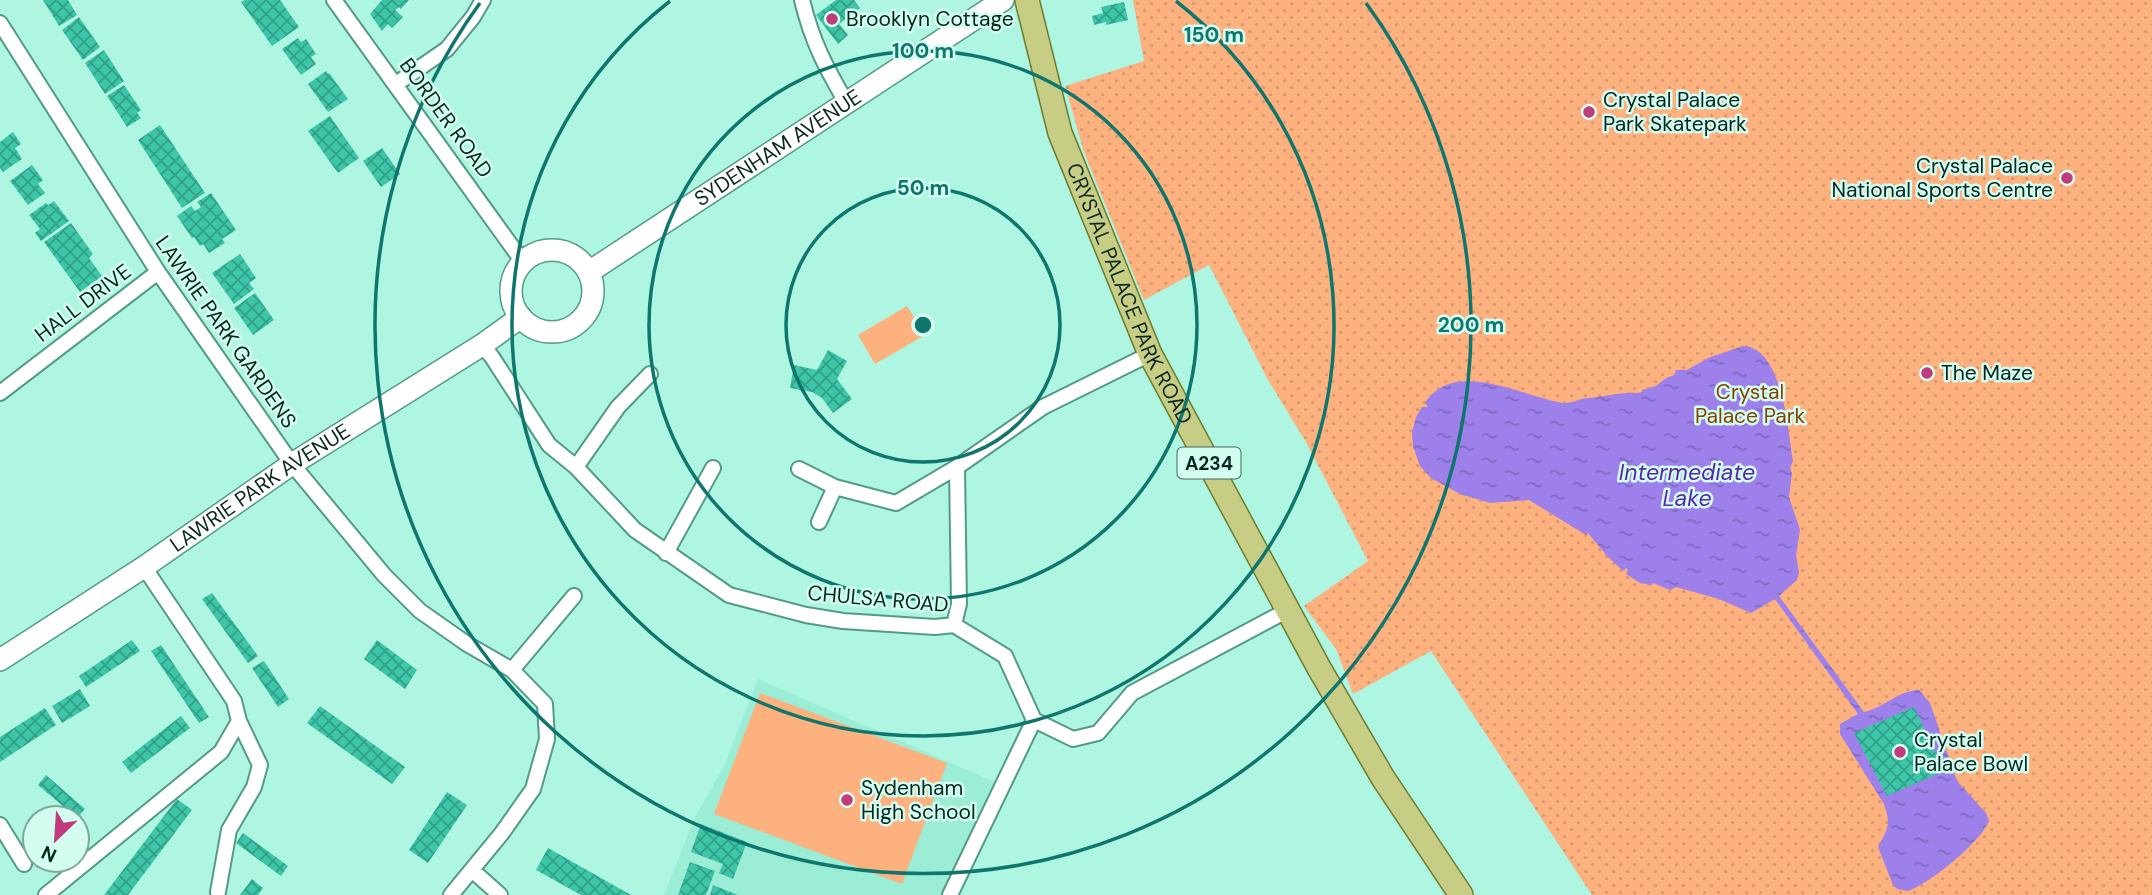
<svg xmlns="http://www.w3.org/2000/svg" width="2152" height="895" viewBox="0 0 2152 895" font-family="'DM Sans',sans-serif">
<defs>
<pattern id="park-dots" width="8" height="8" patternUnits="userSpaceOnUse" patternTransform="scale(1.75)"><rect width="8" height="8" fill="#fcb17e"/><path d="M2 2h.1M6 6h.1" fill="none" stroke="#d7986d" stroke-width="1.8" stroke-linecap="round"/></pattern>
<pattern id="water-ripples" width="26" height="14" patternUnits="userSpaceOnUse" patternTransform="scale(1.75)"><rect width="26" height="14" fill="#9e80eb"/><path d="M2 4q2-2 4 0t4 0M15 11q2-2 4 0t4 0" fill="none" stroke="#7f69be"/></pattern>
<pattern id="building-cross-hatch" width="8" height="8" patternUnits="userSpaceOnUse" patternTransform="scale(1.75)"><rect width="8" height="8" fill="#3dc5a7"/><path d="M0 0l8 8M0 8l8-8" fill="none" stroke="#31a088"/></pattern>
</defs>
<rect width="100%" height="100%" fill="#aef6e2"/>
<!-- built -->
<path fill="#9bedd6" d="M 758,679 L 997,783 L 940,895 L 664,895 L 695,817 L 724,766 Z"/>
<!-- green -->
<path fill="#fcb17e" d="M 907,306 L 925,335 L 875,364 L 858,335 Z
M 760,693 L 947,763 L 902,884 L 714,814 Z"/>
<!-- park -->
<path fill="url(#park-dots)" d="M 1133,0 L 2152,0 L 2152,895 L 1592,895 L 1431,651 L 1353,694 L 1336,649 L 1304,606 L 1368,561 L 1306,442 L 1268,380 L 1209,265 L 1144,300 L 1084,152 L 1065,86 L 1144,61 Z"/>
<!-- water -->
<path fill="url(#water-ripples)" d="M 1743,346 C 1783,347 1788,433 1793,461 L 1790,468 L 1792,473 L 1789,497 L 1800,530 L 1796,555 L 1799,572 L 1797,580 L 1779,596 L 1864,712 C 1884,708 1897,691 1919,690 L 1930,703 L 1957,781 L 1986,813 L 1989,821 C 1980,843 1930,883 1908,891 L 1897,889 L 1893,885 L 1878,847 C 1888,829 1891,824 1884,804 L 1840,734 L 1840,724 L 1858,714 L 1775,599 L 1751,613 L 1719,599 L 1676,587 L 1670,590 L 1653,583 L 1652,585 L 1640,583 L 1626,574 L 1628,570 L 1626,568 L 1623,571 L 1607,556 L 1588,533 L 1586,535 L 1529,500 L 1490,503 L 1460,494 L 1431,478 L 1420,466 L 1413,446 L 1412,432 L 1416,417 L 1422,407 L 1428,407 L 1425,403 C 1454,357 1524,397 1563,403 C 1572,404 1580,398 1589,398 C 1601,397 1614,394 1626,393 C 1632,392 1636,394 1642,392 L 1642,390 L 1656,386 L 1666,378 L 1674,375 L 1676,370 L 1687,370 L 1708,358 Z"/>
<!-- building -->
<path fill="url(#building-cross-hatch)" d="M 43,0 L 68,0 L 77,15 L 59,26 Z
M 245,0 L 280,0 L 299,27 L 272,46 L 241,2 Z
M 382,0 L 409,0 L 401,9 L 399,7 L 395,10 L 403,17 L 392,28 L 388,24 L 382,31 L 370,14 Z
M 836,0 L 854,0 L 860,8 L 839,24 L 848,35 L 838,44 L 816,15 Z
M 1124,2 L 1128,20 L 1106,25 L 1106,22 L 1094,25 L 1092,16 L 1103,13 L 1101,7 Z
M 79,17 L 100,47 L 83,60 L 62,30 Z
M 298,38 L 301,42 L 306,39 L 316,54 L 311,57 L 316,64 L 301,75 L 282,49 Z
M 104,50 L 124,81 L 105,94 L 85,63 Z
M 326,71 L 328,74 L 329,73 L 348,99 L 328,112 L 308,84 Z
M 124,85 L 141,110 L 137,113 L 141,118 L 127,127 L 107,96 Z
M 330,116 L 359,158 L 338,173 L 308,131 Z
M 160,125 L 205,193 L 182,208 L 138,140 Z
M 13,132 L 21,144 L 15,148 L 22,159 L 3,172 L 0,168 L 0,142 Z
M 382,148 L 400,174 L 381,187 L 363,161 Z
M 32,165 L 43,180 L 38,184 L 45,193 L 28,205 L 10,181 Z
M 211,193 L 236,230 L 222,239 L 225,243 L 209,253 L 203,244 L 200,246 L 194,237 L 192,238 L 177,216 L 191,206 L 195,211 L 201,207 L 197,202 Z
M 54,201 L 69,221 L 41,241 L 35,233 L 40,229 L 29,215 L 46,203 L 48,205 Z
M 71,223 L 93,254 L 89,258 L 102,276 L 80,292 L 44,242 Z
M 240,254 L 256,278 L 249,283 L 254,289 L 234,304 L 212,273 Z
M 255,293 L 274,320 L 253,335 L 234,308 Z
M 828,350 L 847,361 L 837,379 L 852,399 L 833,413 L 822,398 L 812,392 L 790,388 L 794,365 L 817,370 Z
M 212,593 L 258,656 L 248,663 L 202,599 Z
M 132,640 L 140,651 L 86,687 L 79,676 Z
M 377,640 L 417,670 L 405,689 L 364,659 Z
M 161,645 L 209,717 L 199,723 L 151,651 Z
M 264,661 L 289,699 L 278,707 L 252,668 Z
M 80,689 L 90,706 L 62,723 L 52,706 Z
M 320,706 L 405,767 L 392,784 L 307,723 Z
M 1914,707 L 1944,771 L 1887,796 L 1854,733 Z
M 45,708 L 56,725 L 0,762 L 0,737 Z
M 181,716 L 190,728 L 131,773 L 122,762 Z
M 46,775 L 85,809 L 77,818 L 38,785 Z
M 447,792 L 467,805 L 428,863 L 409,850 Z
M 177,799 L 192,810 L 128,895 L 104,895 Z
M 701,824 L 747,842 L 733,879 L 719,873 L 723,864 L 691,852 Z
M 243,833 L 288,866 L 281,876 L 236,843 Z
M 548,848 L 631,895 L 581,895 L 536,870 Z
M 690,862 L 715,871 L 706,895 L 678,895 Z
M 252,879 L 263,888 L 258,895 L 240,895 Z
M 713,885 L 738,895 L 710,895 Z"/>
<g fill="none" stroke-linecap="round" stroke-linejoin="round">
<!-- street casing -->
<g stroke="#549a88" stroke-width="18">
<path id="street" d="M 334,0 L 523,262
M 802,0 C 812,41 825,66 846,102
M 0,23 L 158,272 L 292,464 L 384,575 L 420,611 L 467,644 L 512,670 L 545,704 L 547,739 L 533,789 L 502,833 L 451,895
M 396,84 L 447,49 L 473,17 L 483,0
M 482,345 L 492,357 L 549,445 L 576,467 L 635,530 L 729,595 L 806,615 L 843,621 L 935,627 L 954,625 L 1005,656 L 1034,720 L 1073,739 L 1098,733 L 1132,693 L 1288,610
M 0,393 L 158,272
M 576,467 L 618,407 L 650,374
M 799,469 L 835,487 L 896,503 L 957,467 L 1043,407 L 1150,354
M 819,522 L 835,487
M 666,553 L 713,468
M 954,625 L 959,604 L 957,467
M 512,670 L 574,596
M 0,825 L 24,864
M 472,870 L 500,895
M 218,892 L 229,830 L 254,787 L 260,765 L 239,721
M 46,895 L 221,752 L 239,721 L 234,701 L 144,567
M 950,895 L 1034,720"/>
</g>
<!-- secondary casing -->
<g stroke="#549a88" stroke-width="24">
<g id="secondary">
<circle cx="552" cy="291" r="41"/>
<path id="s1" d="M 589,272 L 1003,0"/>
<path id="s2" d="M 0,660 L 144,567 L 292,464 L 482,345 L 521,317"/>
</g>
</g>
<!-- primary casing -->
<g stroke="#6c7d2c" stroke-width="26">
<g id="primary">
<path id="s3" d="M 1027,0 L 1060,133 L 1150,354 L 1319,668 L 1383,778 L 1461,895"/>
</g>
</g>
<!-- street -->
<use href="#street" stroke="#fff" stroke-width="14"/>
<!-- secondary -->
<use href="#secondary" stroke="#fff" stroke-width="21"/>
<!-- primary -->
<use href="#primary" stroke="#c7cd85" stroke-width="23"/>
</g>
<!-- distance rings -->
<g fill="none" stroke="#0f766e" stroke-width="3.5">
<circle cx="923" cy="325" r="137"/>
<circle cx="923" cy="325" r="274"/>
<path d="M1176 1A411 411 0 1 1 670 1"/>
<path d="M1366 3A548 548 0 1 1 480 3"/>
</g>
<!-- markers -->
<g fill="#c13a7b" stroke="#d3fdf0" stroke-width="2.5">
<circle cx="832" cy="19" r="7"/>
<circle cx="1589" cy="112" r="7"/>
<circle cx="2067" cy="178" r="7"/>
<circle cx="1927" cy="373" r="7"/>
<circle cx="1900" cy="752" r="7"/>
<circle cx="847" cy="800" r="7"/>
</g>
<g text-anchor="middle" stroke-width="5" stroke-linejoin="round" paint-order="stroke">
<!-- shield labels -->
<rect fill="#d3fdf0" stroke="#46675e" stroke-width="2" x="1177.5" y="447.5" width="63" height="31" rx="5"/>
<g font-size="19" font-weight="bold" fill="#092720">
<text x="1209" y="470">A234</text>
</g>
<!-- poi labels -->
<g font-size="21" fill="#092720" stroke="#d3fdf0" text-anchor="start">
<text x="846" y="26">Brooklyn Cottage</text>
<text x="1603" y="107">Crystal Palace<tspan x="1603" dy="24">Park Skatepark</tspan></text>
<text x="2053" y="173" text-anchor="end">Crystal Palace<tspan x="2053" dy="24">National Sports Centre</tspan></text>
<text x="1941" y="380">The Maze</text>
<text x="1914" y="747">Crystal<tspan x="1914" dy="24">Palace Bowl</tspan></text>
<text x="861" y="795">Sydenham<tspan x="861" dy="24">High School</tspan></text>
</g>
<!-- street labels -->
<g font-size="21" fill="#092720" stroke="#d3fdf0">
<text transform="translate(446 118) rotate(54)" y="7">BORDER ROAD</text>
<text dy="7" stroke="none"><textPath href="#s1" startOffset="226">SYDENHAM AVENUE</textPath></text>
<text dy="7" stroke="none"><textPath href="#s3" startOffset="312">CRYSTAL PALACE PARK ROAD</textPath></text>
<text transform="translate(83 303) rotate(-37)" y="7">HALL DRIVE</text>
<text transform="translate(226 332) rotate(55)" y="7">LAWRIE PARK GARDENS</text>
<text dy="7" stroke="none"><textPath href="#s2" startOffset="312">LAWRIE PARK AVENUE</textPath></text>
<text transform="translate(878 599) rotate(5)" y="7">CHULSA ROAD</text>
</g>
<!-- park labels -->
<g font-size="21" fill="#844203" stroke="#d3fdf0">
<text x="1750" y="399">Crystal<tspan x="1750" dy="24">Palace Park</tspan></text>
</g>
<!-- water labels -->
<g font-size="23" font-style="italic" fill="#5a2aa6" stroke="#d3fdf0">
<text x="1687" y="480">Intermediate<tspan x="1687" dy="26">Lake</tspan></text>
</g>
</g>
<circle cx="923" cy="325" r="10" fill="#0f766e" stroke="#d3fdf0" stroke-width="3.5"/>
<g font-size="21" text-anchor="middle" font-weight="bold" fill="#0f766e" stroke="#d3fdf0" stroke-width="5" stroke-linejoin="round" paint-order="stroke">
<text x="1214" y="42">150 m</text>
<text x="923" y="58">100 m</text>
<text x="923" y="195">50 m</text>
<text x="1471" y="332">200 m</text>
</g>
<!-- north arrow -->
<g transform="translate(56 839) rotate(205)"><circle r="33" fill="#d3fdf0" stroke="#82a79d" stroke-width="2"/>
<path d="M0-5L12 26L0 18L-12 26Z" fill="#c13a7b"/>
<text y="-10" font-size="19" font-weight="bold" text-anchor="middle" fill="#092720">N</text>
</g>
</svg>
